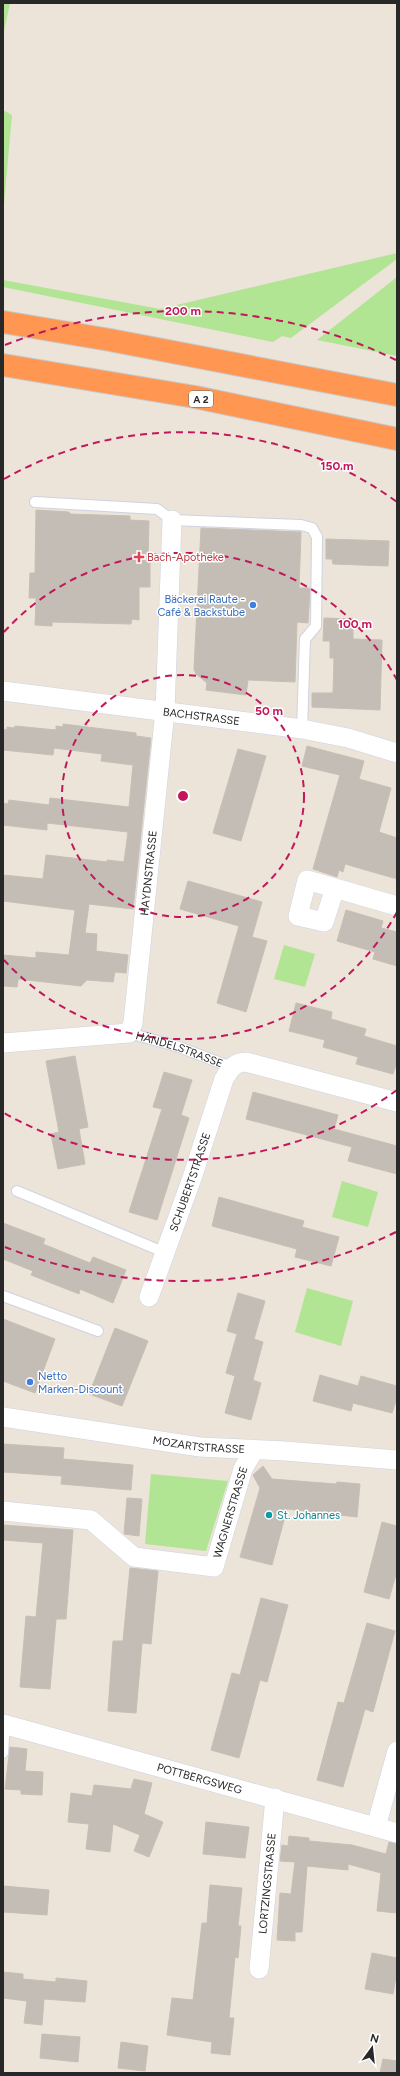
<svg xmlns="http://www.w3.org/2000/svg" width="400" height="2076" viewBox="0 0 400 2076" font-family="Figtree,sans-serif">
<rect width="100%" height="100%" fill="#ece3d9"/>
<!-- green -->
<path fill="#b2e593" d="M 3,3 L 10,3 L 3,36 Z
M 3,110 L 12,115 L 3,215 Z
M 397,253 L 397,259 L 291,338 L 282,336 L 273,342 L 3,287 L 3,280 L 160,309 Z
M 397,277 L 397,356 L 317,340 Z
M 284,945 L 315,954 L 305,987 L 274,979 Z
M 342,1181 L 378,1192 L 368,1227 L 332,1217 Z
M 307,1288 L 353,1301 L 341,1346 L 295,1332 Z
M 151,1474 L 228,1481 L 206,1551 L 145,1544 Z"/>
<!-- building -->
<path fill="#c3bdb6" stroke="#c7bfb3" d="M 36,510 L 69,512 L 70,514 L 130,516 L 130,520 L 149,521 L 148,560 L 150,560 L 150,587 L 139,587 L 139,620 L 132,619 L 131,624 L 52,622 L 52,626 L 35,625 L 36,598 L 29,598 L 30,573 L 35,573 Z
M 201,528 L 301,532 L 299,588 L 310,588 L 310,590 L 308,623 L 297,622 L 295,682 L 248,680 L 246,695 L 206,690 L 207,683 L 196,674 L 194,669 Z
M 326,539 L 389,541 L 388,566 L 333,564 L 332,559 L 326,559 Z
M 324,618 L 353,619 L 353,639 L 382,640 L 380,710 L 312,707 L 312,693 L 333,693 L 334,658 L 330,658 L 330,641 L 323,641 Z
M 63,724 L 136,733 L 136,736 L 151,738 L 133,909 L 89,904 L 85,933 L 97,934 L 96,951 L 128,955 L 126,973 L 115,972 L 113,982 L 87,980 L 81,986 L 18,979 L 17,987 L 3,986 L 3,955 L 36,958 L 36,952 L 69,955 L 75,910 L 3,901 L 3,875 L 43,879 L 46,855 L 107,862 L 107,860 L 124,862 L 128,832 L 47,823 L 47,830 L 3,825 L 3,803 L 8,804 L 9,800 L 49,805 L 50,798 L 129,807 L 133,765 L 101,761 L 102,754 L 54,748 L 53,755 L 3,750 L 3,729 L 7,730 L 7,727 L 14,728 L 15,726 L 56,730 L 56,726 L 63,727 Z
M 307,746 L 364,761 L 359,779 L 391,788 L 379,832 L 397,838 L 397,879 L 345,864 L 343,872 L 339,870 L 337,877 L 313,869 L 340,775 L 302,766 Z
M 238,749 L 266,756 L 241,841 L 213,833 Z
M 188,881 L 262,902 L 252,937 L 267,941 L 246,1012 L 217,1003 L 239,926 L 180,909 Z
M 346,910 L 383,921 L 381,928 L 397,932 L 397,966 L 373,959 L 375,952 L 337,941 Z
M 296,1003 L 332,1012 L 331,1019 L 366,1029 L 364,1036 L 397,1046 L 397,1062 L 393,1074 L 356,1064 L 358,1057 L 323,1047 L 325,1040 L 289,1031 Z
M 75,1056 L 88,1127 L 79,1129 L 85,1164 L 58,1169 L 51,1134 L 59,1132 L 46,1061 Z
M 164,1072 L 192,1080 L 181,1115 L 189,1118 L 157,1220 L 129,1212 L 162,1109 L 153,1107 Z
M 253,1092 L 338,1115 L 334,1129 L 397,1146 L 397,1174 L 348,1161 L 352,1147 L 246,1119 Z
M 219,1197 L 304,1221 L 302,1227 L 339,1237 L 331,1266 L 295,1257 L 297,1249 L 212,1226 Z
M 3,1223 L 45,1239 L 43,1244 L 90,1263 L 93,1257 L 126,1270 L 113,1303 L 80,1289 L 79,1294 L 31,1275 L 33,1271 L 3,1259 Z
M 238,1293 L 265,1301 L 254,1339 L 263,1342 L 253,1380 L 261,1383 L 251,1420 L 225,1413 L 235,1376 L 226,1373 L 237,1334 L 227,1331 Z
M 3,1319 L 55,1339 L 35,1393 L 3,1381 Z
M 115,1328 L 148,1341 L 122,1406 L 89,1394 Z
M 320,1375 L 358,1386 L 361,1376 L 397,1386 L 397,1398 L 392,1413 L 353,1403 L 351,1411 L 313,1401 Z
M 3,1444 L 64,1448 L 63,1459 L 133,1465 L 131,1490 L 61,1484 L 62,1476 L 3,1472 Z
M 263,1466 L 272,1479 L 336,1484 L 337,1482 L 360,1484 L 357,1517 L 287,1509 L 272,1565 L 240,1557 L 260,1488 L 253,1475 Z
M 127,1498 L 142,1499 L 139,1536 L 124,1534 Z
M 382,1522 L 397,1526 L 397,1571 L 389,1599 L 364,1592 Z
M 3,1525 L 73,1530 L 66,1619 L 56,1619 L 50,1689 L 20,1687 L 26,1616 L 36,1617 L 43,1543 L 3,1540 Z
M 130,1568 L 158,1571 L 151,1644 L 142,1643 L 136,1713 L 108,1711 L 113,1641 L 123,1641 Z
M 261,1598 L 288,1605 L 267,1682 L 260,1680 L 239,1758 L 211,1750 L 232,1673 L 240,1675 Z
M 367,1623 L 395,1631 L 373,1712 L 365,1709 L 343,1787 L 317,1780 L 338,1702 L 344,1703 Z
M 10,1747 L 27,1749 L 25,1771 L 43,1772 L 42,1795 L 21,1794 L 21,1790 L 5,1789 Z
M 134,1779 L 152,1783 L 144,1814 L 163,1822 L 149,1857 L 134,1851 L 140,1835 L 113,1824 L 110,1852 L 86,1849 L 89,1824 L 68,1822 L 71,1793 L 92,1796 L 94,1785 L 131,1789 Z
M 206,1822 L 249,1827 L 245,1858 L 203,1854 Z
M 289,1836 L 309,1838 L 309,1841 L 352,1845 L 386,1854 L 389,1842 L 397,1844 L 397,1913 L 377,1911 L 381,1873 L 348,1864 L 348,1870 L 307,1866 L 302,1932 L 295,1932 L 295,1941 L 277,1940 L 280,1893 L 291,1894 L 295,1862 L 280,1861 L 282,1845 L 288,1846 Z
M 210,1885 L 242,1888 L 238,1926 L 241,1926 L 238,1958 L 235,1957 L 229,2018 L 234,2018 L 230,2055 L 211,2053 L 212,2042 L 167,2035 L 172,1998 L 193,2000 L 202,1923 L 207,1923 Z
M 4,1886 L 49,1890 L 47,1915 L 3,1912 Z
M 372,1953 L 397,1958 L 397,1971 L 393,1994 L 365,1989 Z
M 3,1972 L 23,1974 L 23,1979 L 56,1982 L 56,1978 L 87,1981 L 85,2002 L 44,1999 L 42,2025 L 24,2023 L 27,2001 L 3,1998 Z
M 42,2034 L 80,2037 L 78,2062 L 40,2058 Z
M 121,2042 L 148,2046 L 145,2071 L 118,2068 Z
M 383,2059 L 397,2061 L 397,2073 L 380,2073 Z"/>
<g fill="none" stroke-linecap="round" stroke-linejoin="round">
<!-- service casing -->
<g stroke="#ced3e2" stroke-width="12">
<g id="service">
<path d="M 35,502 L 157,509 L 172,520 L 301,525 L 312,528 L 317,537 L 316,626 L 305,639 L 302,729"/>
<path id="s1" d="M 129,1033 L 179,1047 L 231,1067"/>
<path d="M 17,1191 L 166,1253"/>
<path d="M 3,1296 L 98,1331"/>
<path d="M 3,1753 L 5,1724"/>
</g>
</g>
<!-- minor casing -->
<g stroke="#ced3e2" stroke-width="20">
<g id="minor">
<path id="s2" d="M 3,691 L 302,729 L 348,738 L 397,753"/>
<path d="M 335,888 L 324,922 L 298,916 L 307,880 L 397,906"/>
<path id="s3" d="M 3,1043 L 129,1033 L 133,1023 L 165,711 L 172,520"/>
<path id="s4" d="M 149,1297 L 192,1178 L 224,1079 C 230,1069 234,1062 246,1062 L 397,1102"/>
<path id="s5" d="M 3,1417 L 200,1447 L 285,1451 L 397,1460"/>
<path id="s6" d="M 3,1511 L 91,1520 L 134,1557 L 214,1567 L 243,1469 L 254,1450"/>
<path id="s7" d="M 3,1724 L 397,1833"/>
<path d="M 376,1827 L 397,1751"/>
<path id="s8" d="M 259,1969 L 275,1798"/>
</g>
</g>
<!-- motorway casing -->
<g stroke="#c7c7c7" stroke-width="24">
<path id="motorway" d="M 3,322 L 110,340 L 397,395
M 3,365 L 195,397 L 397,439"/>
</g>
<!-- service -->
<use href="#service" stroke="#fff" stroke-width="10"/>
<!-- minor -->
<use href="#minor" stroke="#fff" stroke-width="19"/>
<!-- motorway -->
<use href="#motorway" stroke="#ff9651" stroke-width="22"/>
</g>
<!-- distance rings -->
<g fill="none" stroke="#c2185b" stroke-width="2" stroke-dasharray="7 5">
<circle cx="183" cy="796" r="121"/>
<path d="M397 912A243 243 0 0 1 4 960M4 632A243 243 0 0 1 397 680"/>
<path d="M397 1090A364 364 0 0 1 4 1113M4 479A364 364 0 0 1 397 502"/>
<path d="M396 1232A485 485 0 0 1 5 1247M5 345A485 485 0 0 1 396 360"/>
</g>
<!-- markers -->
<path fill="#e0444e" stroke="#fff" stroke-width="1.5" d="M137 551h4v4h4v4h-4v4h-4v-4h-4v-4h4z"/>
<g fill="#3f7fe0" stroke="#fff" stroke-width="1.5">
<circle cx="253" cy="605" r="4"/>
<circle cx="30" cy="1382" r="4"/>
</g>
<circle fill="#0f9aa8" stroke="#fff" stroke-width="1.5" cx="269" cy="1515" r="4"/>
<g text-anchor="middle" stroke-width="3" stroke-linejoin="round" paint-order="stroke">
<!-- shield labels -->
<rect fill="#fff" stroke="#686868" stroke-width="1" x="189" y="391" width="24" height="16" rx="3"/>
<g font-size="10" font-weight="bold" fill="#282828">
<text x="201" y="403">A 2</text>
</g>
<!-- health labels -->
<g font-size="11" fill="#be3a42" stroke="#fff" text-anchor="start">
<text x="147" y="561">Bach-Apotheke</text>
</g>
<!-- shop labels -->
<g font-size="11" fill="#366cbe" stroke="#fff" text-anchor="end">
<text x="245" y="603">Bäckerei Raute -<tspan x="245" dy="13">Café &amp; Backstube</tspan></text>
<text x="38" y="1380" text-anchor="start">Netto<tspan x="38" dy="13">Marken-Discount</tspan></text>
</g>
<!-- street labels -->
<g font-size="11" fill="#282828" stroke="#fff">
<text dy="4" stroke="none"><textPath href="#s2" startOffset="200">BACHSTRASSE</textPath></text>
<text dy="4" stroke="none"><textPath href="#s3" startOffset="288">HAYDNSTRASSE</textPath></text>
<text dy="4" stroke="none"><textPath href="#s1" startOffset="53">HÄNDELSTRASSE</textPath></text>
<text dy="4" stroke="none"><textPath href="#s4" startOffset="122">SCHUBERTSTRASSE</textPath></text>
<text dy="4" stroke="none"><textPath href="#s5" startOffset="198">MOZARTSTRASSE</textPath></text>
<text dy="4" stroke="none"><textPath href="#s6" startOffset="283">WAGNERSTRASSE</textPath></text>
<text dy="4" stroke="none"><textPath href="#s7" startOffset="204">POTTBERGSWEG</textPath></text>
<text dy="4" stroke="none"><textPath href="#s8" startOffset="86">LORTZINGSTRASSE</textPath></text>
</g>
<!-- culture labels -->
<g font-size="11" fill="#0d838f" stroke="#fff" text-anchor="start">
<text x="277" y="1519">St. Johannes</text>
</g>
</g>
<circle cx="183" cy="796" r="6" fill="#c2185b" stroke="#fff" stroke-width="2"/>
<g font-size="12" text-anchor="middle" font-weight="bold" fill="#c2185b" stroke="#fff" stroke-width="3" stroke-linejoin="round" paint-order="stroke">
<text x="183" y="315">200 m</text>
<text x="337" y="470">150 m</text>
<text x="355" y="628">100 m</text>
<text x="269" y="715">50 m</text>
</g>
<!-- border -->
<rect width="400" height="2076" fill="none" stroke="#282828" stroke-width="8"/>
<!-- north arrow -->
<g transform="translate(372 2048) rotate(15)" stroke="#ffffff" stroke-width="3" paint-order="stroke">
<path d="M0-3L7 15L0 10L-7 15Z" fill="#282828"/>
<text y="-6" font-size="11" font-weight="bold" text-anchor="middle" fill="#282828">N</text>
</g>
</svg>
